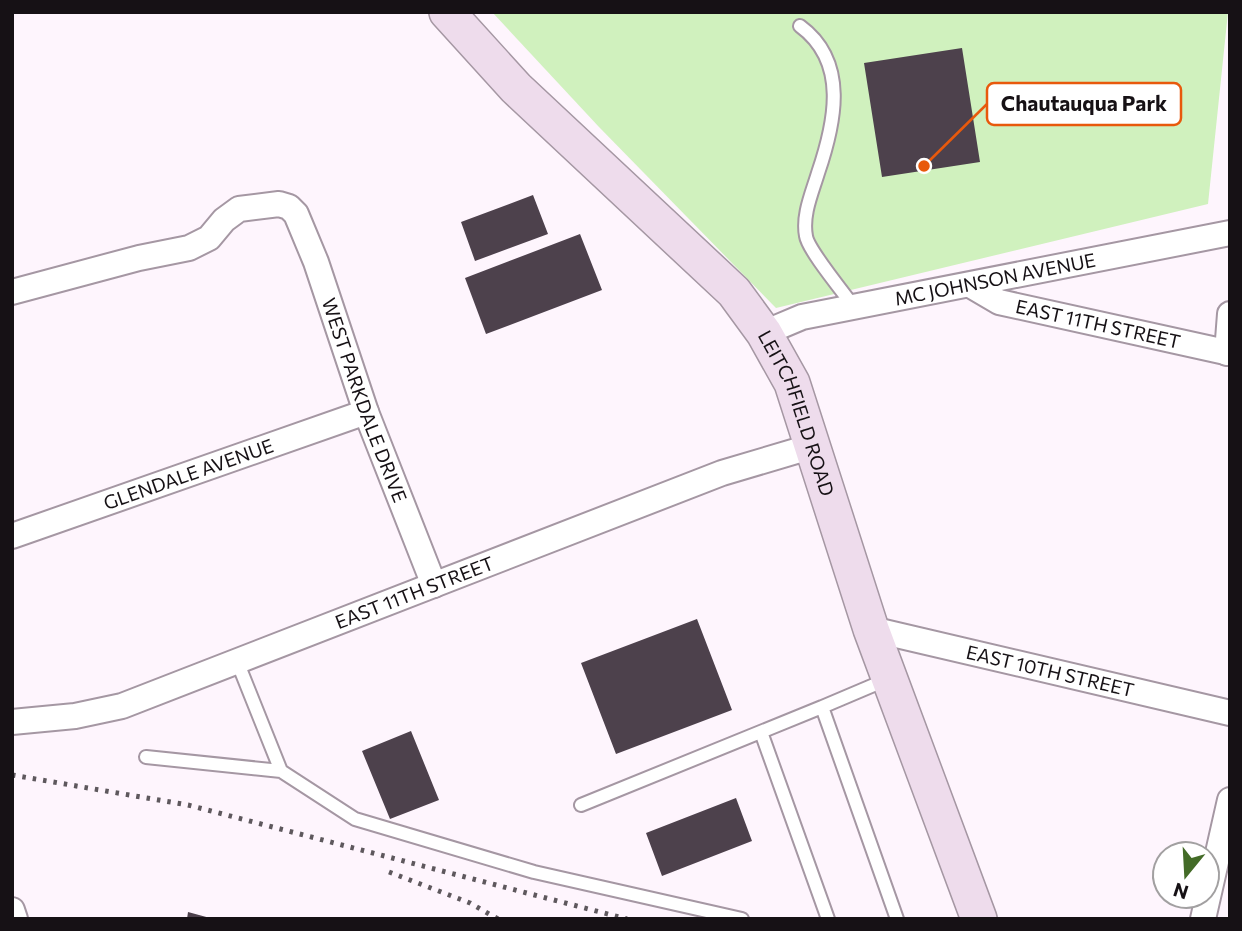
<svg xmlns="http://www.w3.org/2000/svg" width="1242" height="931" viewBox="0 0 1242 931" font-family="Commissioner,sans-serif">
<rect width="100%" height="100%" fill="#fef5fd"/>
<!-- green -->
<path fill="#d0f1be" d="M 492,12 L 1228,12 L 1208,204 L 776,308 L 599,127 Z"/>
<!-- building -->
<path fill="#4d414c" d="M 962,48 L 980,162 L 882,177 L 864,63 Z
M 533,195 L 548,234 L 475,261 L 461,222 Z
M 580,234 L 602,290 L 486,334 L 465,278 Z
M 697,619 L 732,710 L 616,754 L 581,663 Z
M 411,731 L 439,800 L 390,819 L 362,751 Z
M 736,798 L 752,841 L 662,876 L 646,833 Z
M 188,912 L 210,918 L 209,919 L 187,919 Z"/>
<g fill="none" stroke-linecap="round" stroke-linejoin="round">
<!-- lane casing -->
<g stroke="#a597a3" stroke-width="16">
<path id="lane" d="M 800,26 C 849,62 835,123 818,173 C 812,193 802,215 806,236 C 808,250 844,293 854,307
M 237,661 L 281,771 L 355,819 L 534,872 L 742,919
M 888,679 L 822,707 L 897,919
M 761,732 L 828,919
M 146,757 L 281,771
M 581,805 L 822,707"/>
</g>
<!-- street casing -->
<g stroke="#a597a3" stroke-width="28">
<g id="street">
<path id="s1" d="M 970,285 L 999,302 L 1230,353"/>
<path id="s2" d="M 12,292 L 139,258 L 189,248 L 209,238 L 224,220 L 239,209 L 279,204 L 289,207 L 296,214 L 316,262 L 366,412 L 434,585"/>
<path id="s3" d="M 764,333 L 802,317 L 1230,233"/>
<path d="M 1227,353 L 1230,314"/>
<path id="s4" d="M 12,536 L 366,412"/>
<path id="s5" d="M 871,629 L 1230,713"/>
<path id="s6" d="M 12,722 L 75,716 L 122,706 L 722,473 L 813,446"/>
<path d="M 12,910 L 15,919"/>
<path d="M 1203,919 L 1230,800"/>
</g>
</g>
<!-- secondary casing -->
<g stroke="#a597a3" stroke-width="38">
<g id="secondary">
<path id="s7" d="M 447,12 L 516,88 L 734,292 L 764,333 L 792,383 L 871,629 L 979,919"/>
</g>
</g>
<!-- lane -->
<use href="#lane" stroke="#fff" stroke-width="12"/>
<!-- street -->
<use href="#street" stroke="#fff" stroke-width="24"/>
<!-- secondary -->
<use href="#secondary" stroke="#eedcec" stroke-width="35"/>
<!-- rail -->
<path stroke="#5e585d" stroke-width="5" stroke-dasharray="3.5 7" stroke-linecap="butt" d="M 12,775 L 188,805 L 627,919
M 389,872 L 470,903 L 498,919"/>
</g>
<g text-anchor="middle" stroke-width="7" stroke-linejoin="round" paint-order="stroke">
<!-- street labels -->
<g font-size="19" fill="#161115" stroke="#fff">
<text dy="7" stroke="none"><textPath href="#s3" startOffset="238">MC JOHNSON AVENUE</textPath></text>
<text dy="7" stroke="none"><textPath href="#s1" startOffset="135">EAST 11TH STREET</textPath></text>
<text dy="7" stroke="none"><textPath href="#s2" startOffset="506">WEST PARKDALE DRIVE</textPath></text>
<text dy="7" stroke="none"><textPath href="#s7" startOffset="539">LEITCHFIELD ROAD</textPath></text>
<text dy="7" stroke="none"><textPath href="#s4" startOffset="187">GLENDALE AVENUE</textPath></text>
<text dy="7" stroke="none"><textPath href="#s6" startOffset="425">EAST 11TH STREET</textPath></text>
<text dy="7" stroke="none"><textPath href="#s5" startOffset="184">EAST 10TH STREET</textPath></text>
</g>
</g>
<!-- callouts -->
<path fill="none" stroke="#e8590c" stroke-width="2.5" d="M924 166L987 104"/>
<circle fill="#e8590c" stroke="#fff" stroke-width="2.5" cx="924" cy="166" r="7"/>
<rect fill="#fff" stroke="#e8590c" stroke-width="2.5" x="987" y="83" width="194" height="42" rx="7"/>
<g font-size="21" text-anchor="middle" font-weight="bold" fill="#161115">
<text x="1084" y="111">Chautauqua Park</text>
</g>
<!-- border -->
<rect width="1242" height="931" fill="none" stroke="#161115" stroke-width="28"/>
<!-- north arrow -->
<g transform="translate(1186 875) rotate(198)"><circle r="33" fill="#ffffff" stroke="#a2a0a1" stroke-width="2"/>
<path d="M0-5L12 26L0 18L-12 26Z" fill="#436b27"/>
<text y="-10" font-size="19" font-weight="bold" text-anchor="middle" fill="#161115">N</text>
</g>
</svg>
